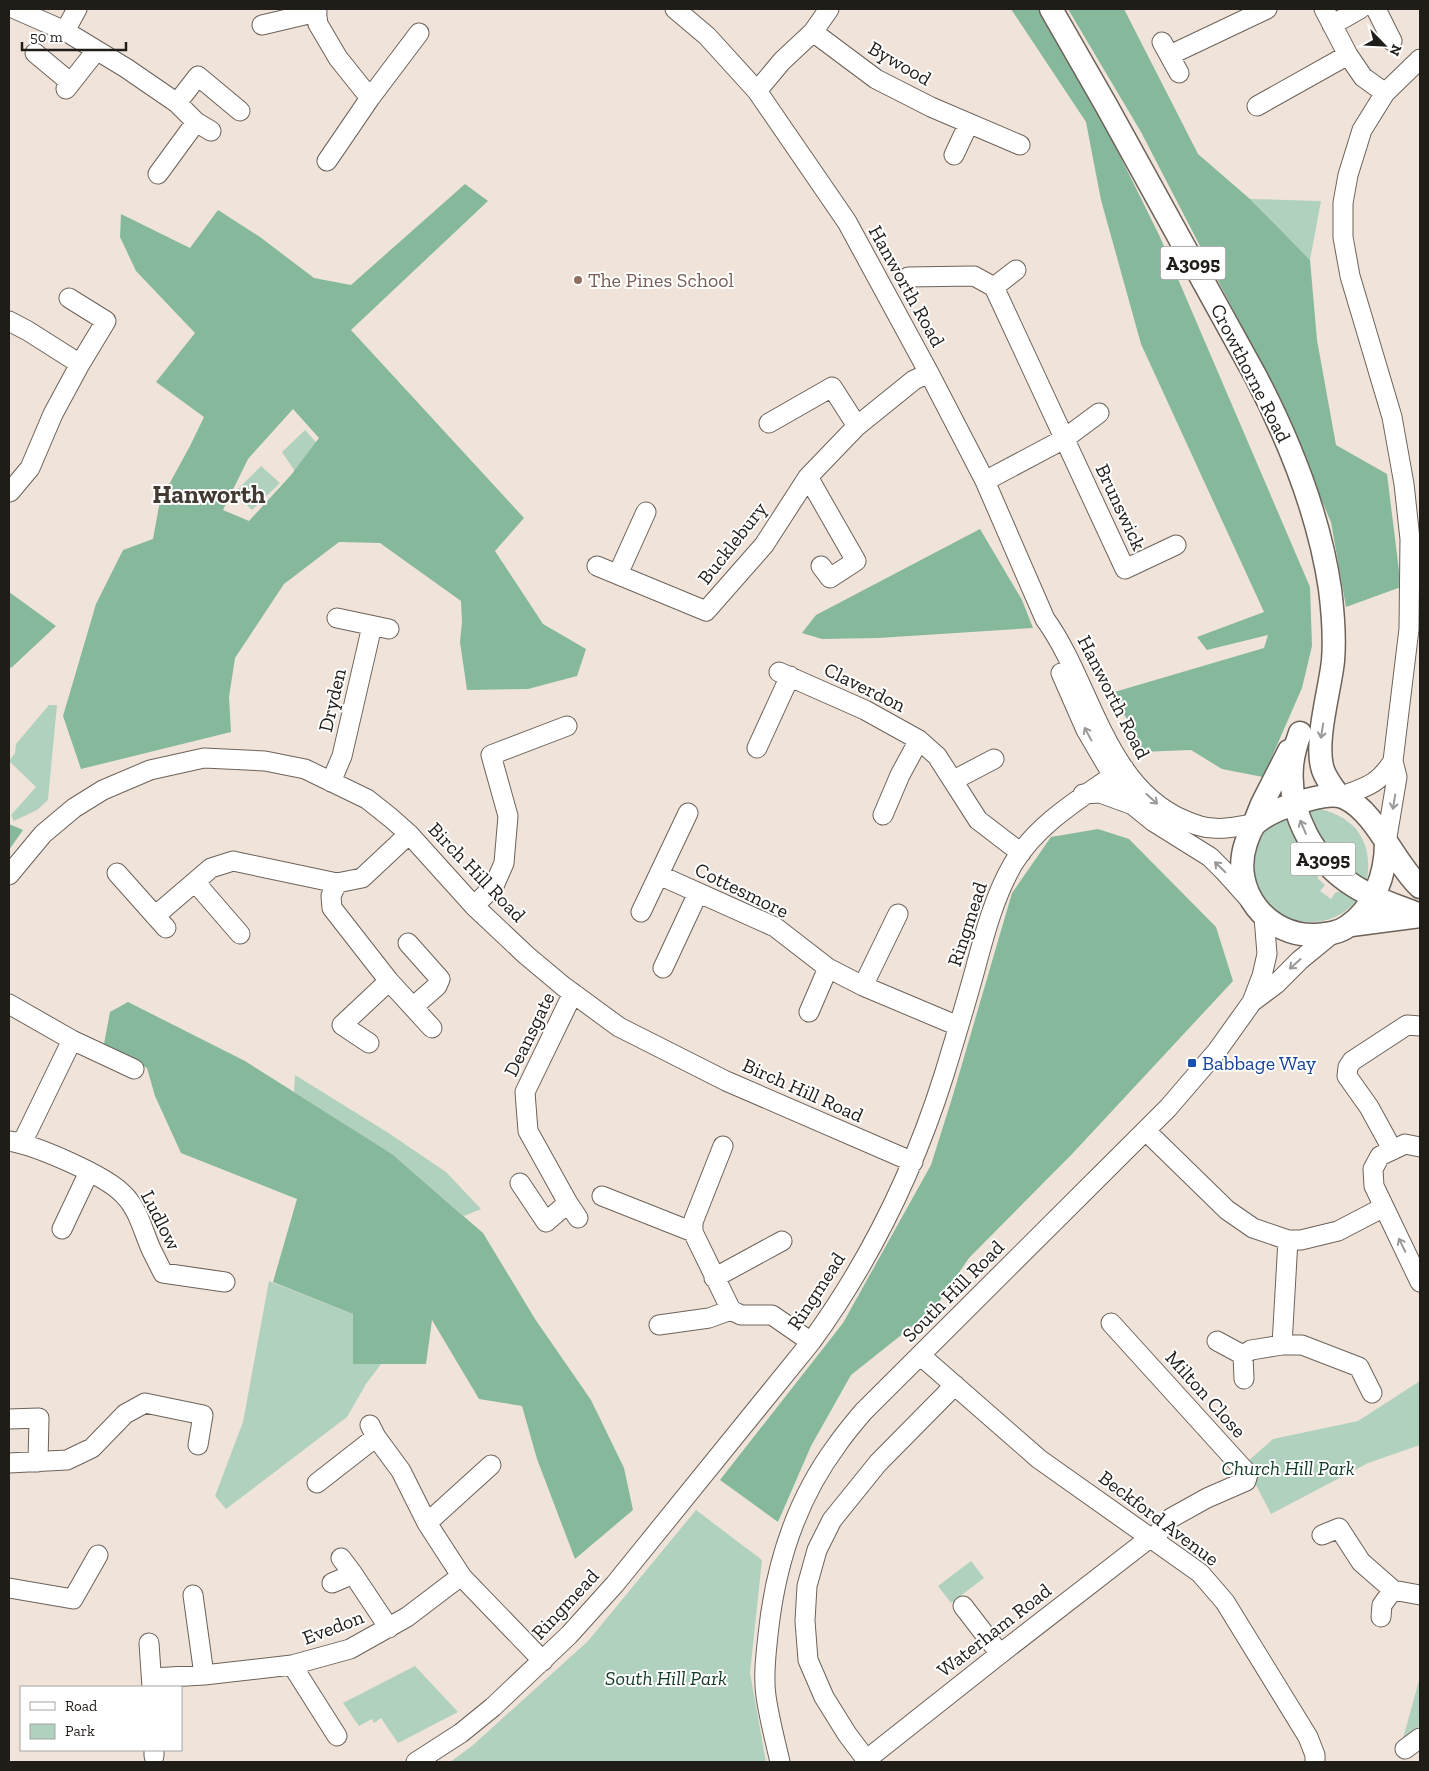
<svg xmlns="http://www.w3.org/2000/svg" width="1429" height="1771" viewBox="0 0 1429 1771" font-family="'Zilla Slab',serif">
<rect width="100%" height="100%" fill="#f0e4da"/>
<!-- green -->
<path fill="#b0d1bd" d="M 1250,199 L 1321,201 L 1310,260 Z
M 305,430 L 322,449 L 300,479 L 282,452 Z
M 261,466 L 280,483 L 252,510 L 234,493 Z
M 49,705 L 57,705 L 48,800 L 37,810 L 14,821 L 11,815 L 36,787 L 9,761 L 15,753 L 16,744 Z
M 1316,808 C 1356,816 1375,843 1366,884 L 1325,847 L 1306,809 Z
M 1289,814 L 1317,866 L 1318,879 L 1325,885 L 1320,891 L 1331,899 L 1335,893 L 1344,890 L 1358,899 C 1319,947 1243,915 1256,853 C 1258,844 1262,833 1269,826 C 1275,821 1282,818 1289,814 Z
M 295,1075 L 387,1132 L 446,1172 L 481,1209 L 464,1216 L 392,1154 L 294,1092 Z
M 269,1281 L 353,1314 L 353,1364 L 381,1364 L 366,1384 L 347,1417 L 226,1509 L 215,1496 L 243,1422 Z
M 1420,1381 L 1420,1445 L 1368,1463 L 1271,1514 L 1256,1485 L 1253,1473 L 1247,1462 L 1273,1439 L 1358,1421 Z
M 696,1510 L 762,1560 L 750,1673 L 766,1762 L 450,1762 L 472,1746 L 588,1641 Z
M 971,1561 L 984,1578 L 951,1603 L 938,1586 Z
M 415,1666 L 458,1712 L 398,1743 L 381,1718 L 374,1723 L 372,1719 L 359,1726 L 343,1703 Z
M 1420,1677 L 1420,1725 L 1402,1742 Z"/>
<!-- forest -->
<path fill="#86b89b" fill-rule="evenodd" d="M 1011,9 L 1039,9 L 1086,87 L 1160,237 L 1310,587 L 1312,646 L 1302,688 L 1263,777 L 1222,769 L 1191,750 L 1139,752 L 1128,721 L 1111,693 L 1264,648 L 1268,635 L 1207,650 L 1197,637 L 1264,612 L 1141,344 L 1101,200 L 1086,122 Z
M 1068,9 L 1124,9 L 1198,154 L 1250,199 L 1310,260 L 1317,340 L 1336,445 L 1387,474 L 1401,587 L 1346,607 L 1331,522 L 1269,379 L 1141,132 Z
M 465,184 L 488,201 L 351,330 L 524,518 L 495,551 L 543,624 L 586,649 L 577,676 L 528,689 L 467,690 L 460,642 L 462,622 L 461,601 L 380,543 L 339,542 L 284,584 L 235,658 L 229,697 L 231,732 L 81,769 L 63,716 L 96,604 L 123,550 L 153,539 L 160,501 L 190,446 L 204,417 L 156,382 L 195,333 L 136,271 L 120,237 L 121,214 L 190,248 L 218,210 L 260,237 L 314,278 L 351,285 ZM 293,409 L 319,438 L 291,475 L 249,521 L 223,510 L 248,459 Z
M 980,529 L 1022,600 L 1033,628 L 878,638 L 822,639 L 802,633 L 816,615 Z
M 9,592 L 56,626 L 11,668 L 9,666 Z
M 9,824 L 23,830 L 9,850 Z
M 1098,829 L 1129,839 L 1216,927 L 1233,981 L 1073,1153 L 969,1258 L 934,1309 L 851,1375 L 811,1446 L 778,1522 L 720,1480 L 843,1323 L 931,1165 L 953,1095 L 1012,893 L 1051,837 Z
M 128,1002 L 245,1061 L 392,1154 L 483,1233 L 535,1319 L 591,1400 L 624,1468 L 633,1510 L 575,1559 L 537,1459 L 522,1406 L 479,1399 L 432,1320 L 426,1364 L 353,1364 L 353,1314 L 273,1282 L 297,1199 L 181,1153 L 155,1096 L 147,1068 L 104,1044 L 110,1012 Z"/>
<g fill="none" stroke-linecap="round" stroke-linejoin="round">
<!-- minor casing -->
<g stroke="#6c6259" stroke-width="21">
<path id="minor" d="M 15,9 L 65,31 L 126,68 L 177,103 L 196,122 L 211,131
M 316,9 L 318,24 L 338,58 L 370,98
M 675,9 L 707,36 L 757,91 L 847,222 L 929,373 L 985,481 L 1045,619 C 1091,682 1104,786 1184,820 C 1193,824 1202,828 1213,828 C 1227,830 1241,825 1254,824
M 1324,9 L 1348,55 L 1363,77 L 1385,93
M 1376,9 L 1392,41
M 262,25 L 317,12
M 1332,25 L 1360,9
M 65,31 L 77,9
M 813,32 L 876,79 L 931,107 L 1020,145
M 1162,42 L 1179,73
M 35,53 L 71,83
M 1170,55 L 1267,9
M 66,89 L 96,51
M 757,91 L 782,61 L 813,32 L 829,9
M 177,103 L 198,76 L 240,111
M 1257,106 L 1348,55
M 954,155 L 969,123
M 327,161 L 370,98 L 419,33
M 158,174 L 196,122
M 908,277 L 974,276 L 994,287 L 1125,569 L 1176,545
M 994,287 L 1016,270
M 69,298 L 106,321 L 80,364
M 9,321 L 28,331 L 80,364 L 53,414 L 30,468 L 10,492
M 769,423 L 832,387 L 857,426
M 808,477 L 856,561 L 830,578 L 821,566
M 985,481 L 1064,439 L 1099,413
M 597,566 L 706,611 L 764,545 L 808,477 L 857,426 L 914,380 L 929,373
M 618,574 L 646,512
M 337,618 L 389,629
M 779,672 L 865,710 L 919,740 L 937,756 L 978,820 L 1021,853
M 1061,673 L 1086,730 L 1113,776 L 1133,805 L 1154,822 L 1210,857 L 1224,871 L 1250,900
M 757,748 L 790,676
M 954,780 L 994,759
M 331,782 L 342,756 L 372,626
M 1083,794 L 1100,793 L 1133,805
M 1342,796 C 1366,787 1379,784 1393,761
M 883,815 L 900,775 L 919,740
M 409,834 L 362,878 L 337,883 L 331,896 L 332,908 L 389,981 L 432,1028
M 1386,843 L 1397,777 L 1393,761 L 1409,629 L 1410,539 L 1404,484 L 1392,417 L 1350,276 L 1343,237 L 1343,203 L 1348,175 L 1362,130 L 1385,93 L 1420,59
M 117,873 L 166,928
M 9,875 L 43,834 L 74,808 L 103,790 L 150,770 L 204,758 L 265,761 L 305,769 L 367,799 L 391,818 L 409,834 L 474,906 L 526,955 L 563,986 L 619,1027 L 726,1081 L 913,1162
M 659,875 L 775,927 L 828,968 L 863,986 L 958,1026
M 195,882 L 240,934
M 474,906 L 494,886 L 504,863 L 508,816 L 491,755 L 567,726
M 641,912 L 688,813
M 155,916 L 211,868 L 233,861 L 337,883
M 408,943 L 440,979 L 437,986 L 413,1007
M 663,968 L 698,893
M 863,986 L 898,914
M 573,993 L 525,1092 L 528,1131 L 568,1203 L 578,1218
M 1252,1002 L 1262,976 L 1267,954 L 1264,917
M 9,1004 L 72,1040 L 134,1069
M 809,1012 L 828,968
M 369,1043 L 342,1025 L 389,981
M 1146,1131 L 1227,1210 L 1253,1228 L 1288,1240 L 1301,1240 L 1338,1231 L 1384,1207
M 9,1141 C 35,1145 105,1175 123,1194 C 138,1208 143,1231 151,1249 C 155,1257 159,1265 163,1273 L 225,1282
M 22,1143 L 72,1040
M 723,1146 L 693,1222 L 693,1232 L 731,1310 L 741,1315 L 772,1315 L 811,1342
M 1420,1147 L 1405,1144 L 1380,1156 L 1373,1169 L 1374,1186 L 1420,1282
M 1392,1149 L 1369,1107 L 1347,1076 L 1348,1067 L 1352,1061 L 1407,1025 L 1420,1026
M 520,1183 L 546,1222 L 568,1203
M 602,1196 L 693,1232
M 62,1229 L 89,1172
M 714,1278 L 782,1241
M 1111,1323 L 1248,1474 L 1246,1481 L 1207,1498 L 1171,1518 L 1153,1539
M 659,1325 L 709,1318 L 731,1310
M 1217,1341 L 1243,1355
M 1282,1345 L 1288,1240
M 920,1355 L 1039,1459 L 1200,1573 L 1225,1602 L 1308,1737 L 1315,1755 L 1315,1762
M 1243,1355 L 1251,1350 L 1282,1345 L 1302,1345 L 1359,1367 L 1372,1393
M 1243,1355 L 1244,1379
M 9,1419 L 39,1418 L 38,1462
M 370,1425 L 376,1437 L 401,1471 L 427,1523 L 462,1577 L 543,1661
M 9,1463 L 67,1460 L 92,1448 L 125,1414 L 145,1403 L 203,1415 L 198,1445
M 317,1483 L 376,1437
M 427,1523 L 491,1465
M 1322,1535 L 1339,1528 L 1361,1562 L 1393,1590 L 1420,1595
M 341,1558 L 353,1574 L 389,1628
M 332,1583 L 353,1574
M 9,1588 L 73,1599 L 98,1555
M 193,1595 L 204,1675
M 963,1606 L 1000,1654
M 1381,1617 L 1382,1605 L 1393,1590
M 149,1643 L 152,1687
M 292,1665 L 337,1736
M 152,1678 L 204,1675 L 292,1665 L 350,1649 L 407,1617 L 461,1576
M 1405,1749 L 1420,1738
M 154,1750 L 154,1756
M 866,1760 L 1000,1654 L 1151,1537
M 416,1762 L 461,1733 L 493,1707 L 569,1635 L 615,1584 L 811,1342 C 870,1261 914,1170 944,1075 C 955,1039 966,1003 976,966 C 985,932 995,895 1013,864 C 1039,821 1085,796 1124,768
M 780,1762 C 775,1740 769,1718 766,1696 C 763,1676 766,1654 768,1635 C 775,1567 796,1500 837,1445 C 845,1433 854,1423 863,1412 L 1168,1108 L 1217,1051 L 1252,1002 L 1276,984 L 1300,960 L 1333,933
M 868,1762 L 847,1734 L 824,1697 L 808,1660 L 805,1621 L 807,1586 L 817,1550 L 832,1520 L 878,1463 L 955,1385"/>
</g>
<!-- major casing -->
<g stroke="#6c6259" stroke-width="25">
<path id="major" d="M 1051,9 L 1106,105 L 1255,375 C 1290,442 1319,514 1330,589 C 1333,613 1335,637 1333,661 C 1330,690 1314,743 1323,770 C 1326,779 1333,788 1339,796
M 1300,733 C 1296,744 1293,755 1292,766 C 1288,814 1314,861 1354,886 C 1374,899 1398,906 1420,915
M 1254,824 L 1262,804 L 1289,751
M 1386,843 C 1386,873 1374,909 1348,926 C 1339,933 1327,934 1316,935 C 1267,937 1230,890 1246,843 C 1248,837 1251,828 1256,823 C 1268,813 1282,808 1297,803 C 1309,799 1333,792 1345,798 C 1376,812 1394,863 1420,887
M 1351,925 L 1420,916"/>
</g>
<!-- minor -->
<use href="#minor" stroke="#fff" stroke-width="19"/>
<!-- major -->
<use href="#major" stroke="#fff" stroke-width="22"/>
</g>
<!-- one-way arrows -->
<defs><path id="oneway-shaft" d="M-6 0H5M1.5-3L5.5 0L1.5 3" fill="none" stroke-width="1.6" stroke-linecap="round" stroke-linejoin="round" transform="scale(1.25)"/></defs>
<g stroke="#9b9997">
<use href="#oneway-shaft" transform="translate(1322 731) rotate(99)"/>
<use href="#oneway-shaft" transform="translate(1088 734) rotate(-118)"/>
<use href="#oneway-shaft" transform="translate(1152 799) rotate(42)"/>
<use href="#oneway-shaft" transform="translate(1394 802) rotate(99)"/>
<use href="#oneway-shaft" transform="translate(1303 827) rotate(-113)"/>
<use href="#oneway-shaft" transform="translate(1220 867) rotate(-136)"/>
<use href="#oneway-shaft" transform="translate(1295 964) rotate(138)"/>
<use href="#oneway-shaft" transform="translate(1402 1245) rotate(-116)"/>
</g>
<!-- markers -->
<circle fill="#8d6e63" stroke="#fff" stroke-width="2" cx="578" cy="280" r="5"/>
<rect fill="#1a4fb4" stroke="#fff" stroke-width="2" x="1187" y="1058" width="10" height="10" rx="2.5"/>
<g text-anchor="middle" stroke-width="4" stroke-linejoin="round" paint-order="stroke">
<!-- shield labels -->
<g fill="#fff" stroke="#63605d" stroke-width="1">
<rect x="1160.5" y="246.5" width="65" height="33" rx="4"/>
<rect x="1290.5" y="842.5" width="65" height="33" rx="4"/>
</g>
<g font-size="19" font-weight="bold" fill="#201c18">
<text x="1193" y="270">A3095</text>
<text x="1323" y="866">A3095</text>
</g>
<!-- street labels -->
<g font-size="20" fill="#201c18" stroke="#fff">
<text transform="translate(900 63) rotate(30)" y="7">Bywood</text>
<text transform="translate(907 286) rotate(61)" y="7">Hanworth Road</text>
<text transform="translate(1251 373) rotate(63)" y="7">Crowthorne Road</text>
<text transform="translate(1121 507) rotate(65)" y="7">Brunswick</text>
<text transform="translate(732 543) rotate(-52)" y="7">Bucklebury</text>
<text transform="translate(865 687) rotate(26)" y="7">Claverdon</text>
<text transform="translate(1114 697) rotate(63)" y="7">Hanworth Road</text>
<text transform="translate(332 700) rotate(-77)" y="7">Dryden</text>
<text transform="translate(477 872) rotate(46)" y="7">Birch Hill Road</text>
<text transform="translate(742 890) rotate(26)" y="7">Cottesmore</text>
<text transform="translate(967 924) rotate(-72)" y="7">Ringmead</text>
<text transform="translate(529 1034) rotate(-64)" y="7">Deansgate</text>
<text transform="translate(803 1090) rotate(24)" y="7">Birch Hill Road</text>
<text transform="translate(161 1220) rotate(63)" y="7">Ludlow</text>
<text transform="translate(816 1291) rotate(-57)" y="7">Ringmead</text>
<text transform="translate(953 1291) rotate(-45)" y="7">South Hill Road</text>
<text transform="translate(1206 1394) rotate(48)" y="7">Milton Close</text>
<text transform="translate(1159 1518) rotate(37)" y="7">Beckford Avenue</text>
<text transform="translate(565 1604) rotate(-47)" y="7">Ringmead</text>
<text transform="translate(333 1627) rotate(-21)" y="7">Evedon</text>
<text transform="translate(994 1630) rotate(-38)" y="7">Waterham Road</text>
</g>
<!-- education labels -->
<g font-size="20" fill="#785e54" stroke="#fff" text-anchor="start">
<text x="588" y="287">The Pines School</text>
</g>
<!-- transit labels -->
<g font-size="20" fill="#164399" stroke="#fff" text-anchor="start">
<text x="1202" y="1070">Babbage Way</text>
</g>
<!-- park labels -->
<g font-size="20" font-style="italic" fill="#113a26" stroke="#fff">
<text x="1288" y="1475">Church Hill Park</text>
<text x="666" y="1685">South Hill Park</text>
</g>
<!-- district labels -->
<g font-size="25" font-weight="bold" fill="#423930" stroke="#fff">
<text x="209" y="503">Hanworth</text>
</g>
</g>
<!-- border -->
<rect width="1429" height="1771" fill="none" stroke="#201c18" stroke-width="20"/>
<!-- legend -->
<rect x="20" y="1686" width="162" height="65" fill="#ffffff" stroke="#a6a4a3"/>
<rect x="30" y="1702" width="25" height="8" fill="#ffffff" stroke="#a6a4a3"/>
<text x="65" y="1711" font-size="15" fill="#201c18">Road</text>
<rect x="30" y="1724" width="25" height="15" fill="#b0d1bd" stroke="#a6a4a3"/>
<text x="65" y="1736" font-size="15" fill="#201c18">Park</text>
<!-- north arrow -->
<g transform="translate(1384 45) rotate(114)" stroke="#ffffff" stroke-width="4" paint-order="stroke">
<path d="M0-4L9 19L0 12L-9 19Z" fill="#201c18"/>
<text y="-8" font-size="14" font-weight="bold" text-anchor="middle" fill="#201c18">N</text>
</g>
<!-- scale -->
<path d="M22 42v8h104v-8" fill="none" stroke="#201c18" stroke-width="2.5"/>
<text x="30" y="42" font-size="15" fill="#201c18" stroke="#ffffff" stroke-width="4" paint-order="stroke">50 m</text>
</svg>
